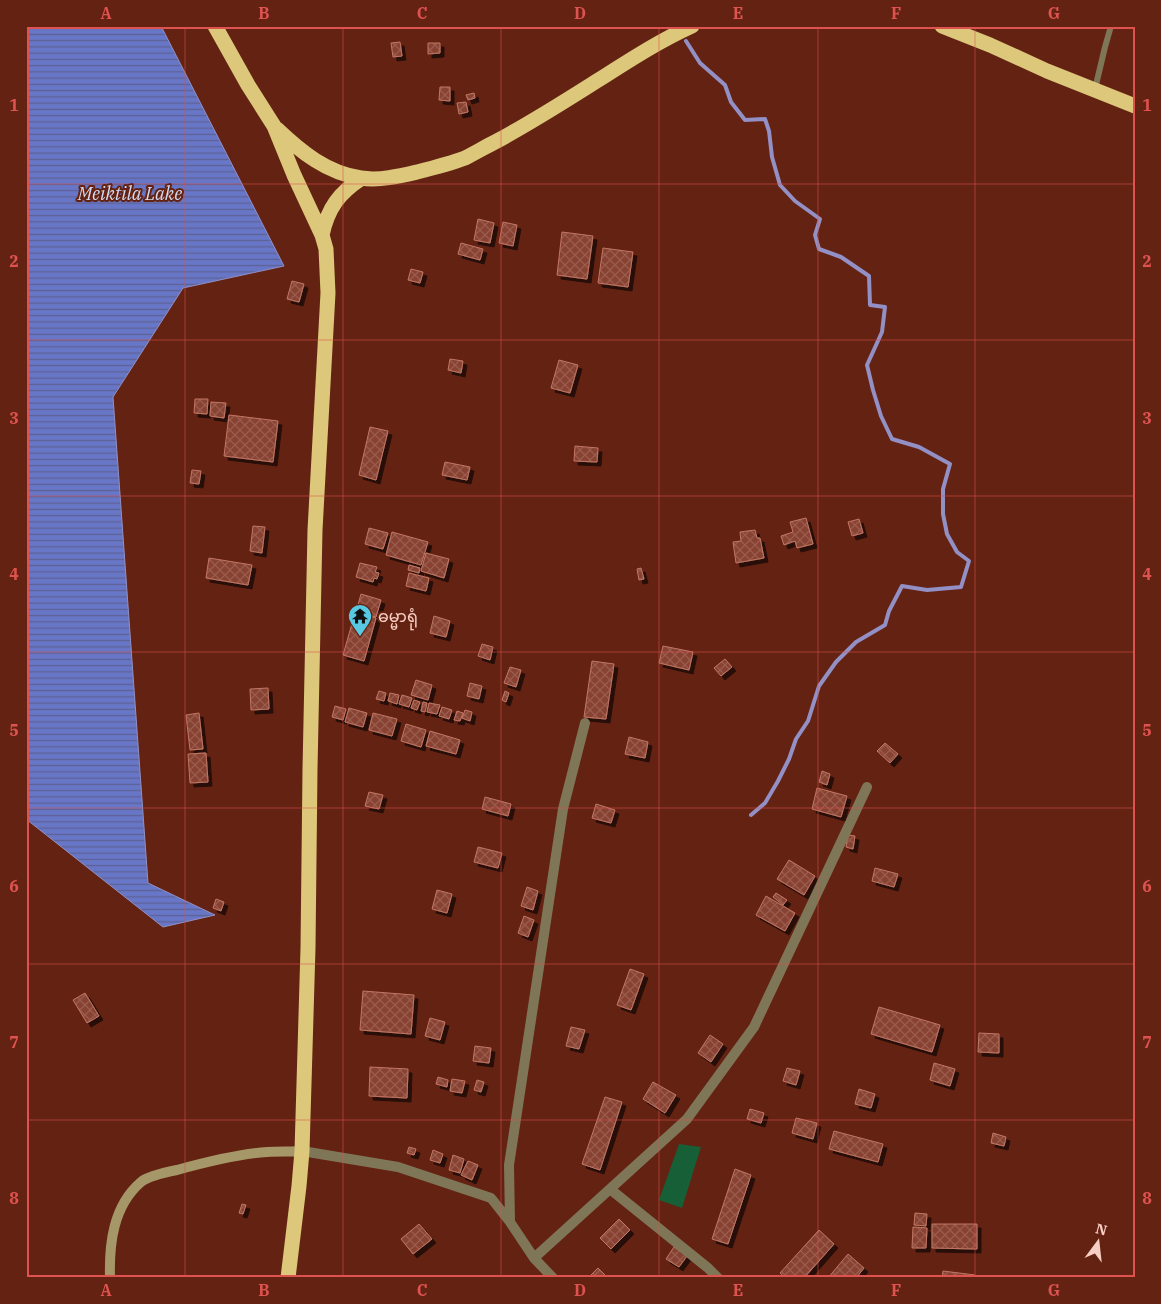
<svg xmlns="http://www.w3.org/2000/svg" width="1161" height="1304" viewBox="0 0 1161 1304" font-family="'IBM Plex Serif','Noto Sans Myanmar',serif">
<defs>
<pattern id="water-rules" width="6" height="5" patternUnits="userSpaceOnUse" patternTransform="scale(1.25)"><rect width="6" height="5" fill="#6776c6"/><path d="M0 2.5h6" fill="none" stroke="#5d6295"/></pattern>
<pattern id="building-cross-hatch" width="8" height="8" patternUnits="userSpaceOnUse" patternTransform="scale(1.25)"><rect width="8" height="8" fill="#874232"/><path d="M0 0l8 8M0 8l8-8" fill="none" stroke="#995c4e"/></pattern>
<filter id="shadow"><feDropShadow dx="4" dy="4" stdDeviation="0" flood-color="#0009"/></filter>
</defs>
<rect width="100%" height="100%" fill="#642213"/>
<!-- garden -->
<path fill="#165f37" d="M 679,1144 L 701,1147 L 682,1208 L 659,1200 Z"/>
<!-- water -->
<path fill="url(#water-rules)" stroke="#9290c5" d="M 26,26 L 161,26 L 284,266 L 183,288 L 113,397 L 148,883 L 215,915 L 163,927 L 26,819 Z"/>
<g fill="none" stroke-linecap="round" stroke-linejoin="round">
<!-- stream -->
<path stroke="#9290c5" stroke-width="4" d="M 686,41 L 700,63 L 725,85 L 731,102 L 745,120 L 765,119 L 769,131 L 772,157 L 780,185 L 795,201 L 820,219 L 815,235 L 819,249 L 841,257 L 869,276 L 870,305 L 885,307 L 882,332 L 867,365 L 873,390 L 881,416 L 892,439 L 919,447 L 950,464 L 943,489 L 943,514 L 947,534 L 957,552 L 969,561 L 961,587 L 927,590 L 902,586 L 889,611 L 885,625 L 856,642 L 836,662 L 819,686 L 808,721 L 796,739 L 789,759 L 778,781 L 765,803 L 751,815"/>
</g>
<!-- building -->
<path fill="url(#building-cross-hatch)" stroke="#c27765" filter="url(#shadow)" d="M 400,42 L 402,56 L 393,57 L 391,43 Z
M 428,43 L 440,43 L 440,53 L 428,54 Z
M 440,87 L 450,87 L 450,101 L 439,100 Z
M 474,93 L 475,98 L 468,100 L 466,95 Z
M 466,102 L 468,112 L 459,114 L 457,103 Z
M 478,219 L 494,223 L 490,243 L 474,240 Z
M 503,222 L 517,225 L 513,246 L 499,243 Z
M 562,232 L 593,236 L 587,279 L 557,275 Z
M 461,243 L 483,249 L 480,260 L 458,254 Z
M 603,248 L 633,252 L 628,287 L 598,283 Z
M 411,269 L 423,272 L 420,283 L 408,280 Z
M 292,281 L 304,284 L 299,302 L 287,299 Z
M 450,359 L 463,361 L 461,373 L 448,370 Z
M 559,360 L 578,365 L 570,393 L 551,388 Z
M 195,399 L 208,399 L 207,414 L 194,413 Z
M 211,402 L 226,403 L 224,418 L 210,416 Z
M 229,415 L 278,421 L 273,462 L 224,456 Z
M 370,427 L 388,431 L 376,480 L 359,475 Z
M 575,446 L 598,448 L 597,462 L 574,461 Z
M 445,462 L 470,467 L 467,480 L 442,475 Z
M 192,470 L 201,471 L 199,484 L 190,483 Z
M 806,518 L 813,544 L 797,548 L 795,541 L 784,545 L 781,536 L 793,532 L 790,522 Z
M 859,519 L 863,533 L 852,536 L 848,522 Z
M 253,526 L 265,527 L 262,553 L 250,551 Z
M 369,528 L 388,533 L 383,549 L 365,544 Z
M 755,530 L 757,538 L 760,538 L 764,558 L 736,563 L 733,542 L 741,541 L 740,532 Z
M 392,532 L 428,542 L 421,565 L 386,555 Z
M 426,553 L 449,559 L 444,578 L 421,571 Z
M 209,558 L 252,565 L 248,585 L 206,578 Z
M 360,563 L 377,567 L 375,572 L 379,573 L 377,579 L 374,578 L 373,582 L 356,577 Z
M 409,565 L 420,568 L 419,573 L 408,570 Z
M 641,568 L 644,579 L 639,580 L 637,569 Z
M 409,573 L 429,578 L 426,591 L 406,586 Z
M 361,594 L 381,600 L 376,617 L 356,612 Z
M 355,613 L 376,618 L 364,661 L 343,655 Z
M 434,616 L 450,621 L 446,637 L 430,633 Z
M 482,644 L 493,647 L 490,660 L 478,656 Z
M 663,646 L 693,652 L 689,670 L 659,663 Z
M 725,659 L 732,667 L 721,676 L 714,668 Z
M 592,661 L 614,664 L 606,719 L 584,717 Z
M 510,667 L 521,670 L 516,687 L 504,683 Z
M 416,680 L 432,685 L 428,700 L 411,695 Z
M 470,683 L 482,686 L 479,699 L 467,696 Z
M 268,688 L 269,709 L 251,710 L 250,689 Z
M 379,691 L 386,693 L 384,701 L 376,699 Z
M 505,691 L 509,693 L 506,702 L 502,700 Z
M 390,693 L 399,695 L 397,704 L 388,701 Z
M 402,695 L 412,698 L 409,707 L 399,704 Z
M 414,700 L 420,702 L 417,710 L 411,708 Z
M 423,702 L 427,703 L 425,712 L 421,711 Z
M 429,703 L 440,705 L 437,714 L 427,712 Z
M 335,706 L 346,709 L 343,720 L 332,717 Z
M 442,707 L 452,710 L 449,719 L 439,716 Z
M 349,708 L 367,713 L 363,727 L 345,722 Z
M 465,710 L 472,712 L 470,721 L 462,718 Z
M 457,711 L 463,713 L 460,721 L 454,720 Z
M 199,713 L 203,749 L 190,750 L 186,715 Z
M 373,713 L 397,719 L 392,736 L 369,730 Z
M 406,724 L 426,730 L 421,747 L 401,741 Z
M 430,731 L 460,740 L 456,754 L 426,746 Z
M 629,737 L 648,742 L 645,758 L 625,754 Z
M 885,743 L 898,754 L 890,763 L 877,751 Z
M 206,753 L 208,782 L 190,783 L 188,754 Z
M 822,771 L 830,774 L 827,785 L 819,782 Z
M 817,788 L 847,796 L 841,817 L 812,809 Z
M 369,792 L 383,795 L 379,809 L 365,806 Z
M 485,797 L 511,804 L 508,816 L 482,809 Z
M 596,804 L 615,810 L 611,823 L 592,818 Z
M 848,835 L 855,836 L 853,849 L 846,847 Z
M 478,847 L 502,853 L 498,868 L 474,862 Z
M 789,860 L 815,876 L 804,895 L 777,879 Z
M 875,868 L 898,874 L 894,887 L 872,881 Z
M 527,887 L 538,891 L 533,910 L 521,906 Z
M 437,890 L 452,894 L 447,913 L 432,909 Z
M 776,893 L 787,900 L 783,905 L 773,897 Z
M 766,896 L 795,913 L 785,931 L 756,915 Z
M 216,899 L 224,902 L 221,911 L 213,908 Z
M 524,916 L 534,920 L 528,937 L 518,933 Z
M 630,969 L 644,974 L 631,1010 L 617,1005 Z
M 363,991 L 414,995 L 411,1034 L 360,1030 Z
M 85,993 L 99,1016 L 87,1023 L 73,1000 Z
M 879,1007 L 940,1025 L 932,1052 L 871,1034 Z
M 430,1018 L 445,1022 L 440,1040 L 425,1036 Z
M 571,1027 L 585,1030 L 579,1049 L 566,1046 Z
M 979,1033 L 999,1034 L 999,1053 L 978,1052 Z
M 710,1035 L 723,1044 L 711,1062 L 698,1053 Z
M 475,1046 L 491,1048 L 489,1063 L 473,1061 Z
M 934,1063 L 955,1069 L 950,1086 L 930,1080 Z
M 370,1067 L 408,1069 L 407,1098 L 369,1096 Z
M 787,1068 L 800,1071 L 796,1085 L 783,1081 Z
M 438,1077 L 448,1080 L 447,1087 L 436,1084 Z
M 452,1079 L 465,1081 L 462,1093 L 450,1091 Z
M 477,1080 L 484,1082 L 481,1092 L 474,1090 Z
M 653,1082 L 676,1095 L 665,1113 L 643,1099 Z
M 859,1089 L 875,1094 L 871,1108 L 855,1104 Z
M 605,1097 L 622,1102 L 600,1170 L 582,1164 Z
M 750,1109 L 764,1113 L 761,1123 L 747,1119 Z
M 796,1118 L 817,1123 L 813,1139 L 792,1133 Z
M 834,1131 L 883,1144 L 878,1162 L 829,1149 Z
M 993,1133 L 1006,1137 L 1004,1146 L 991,1143 Z
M 409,1147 L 416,1149 L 414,1155 L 407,1153 Z
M 433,1150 L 443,1154 L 440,1163 L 430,1160 Z
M 453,1155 L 464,1159 L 460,1173 L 449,1170 Z
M 468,1161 L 478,1165 L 472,1180 L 461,1175 Z
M 735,1169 L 751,1175 L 728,1244 L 712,1239 Z
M 242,1204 L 246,1205 L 243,1214 L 239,1213 Z
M 915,1213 L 927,1214 L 926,1226 L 914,1225 Z
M 619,1219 L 630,1230 L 611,1249 L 600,1238 Z
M 419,1224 L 432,1239 L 413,1254 L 401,1239 Z
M 932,1224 L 977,1224 L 977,1249 L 932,1248 Z
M 913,1227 L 927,1228 L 926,1248 L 912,1248 Z
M 819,1230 L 834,1244 L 804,1278 L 785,1278 L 780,1273 Z
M 674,1247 L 687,1256 L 679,1267 L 666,1259 Z
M 848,1254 L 864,1268 L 856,1278 L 828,1278 Z
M 598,1268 L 608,1278 L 588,1278 Z
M 943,1271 L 975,1275 L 974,1278 L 942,1278 Z"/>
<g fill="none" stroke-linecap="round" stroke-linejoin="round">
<!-- lane -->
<path stroke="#7f7658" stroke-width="6" d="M 1095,89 L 1105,47 L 1111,26"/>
<!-- street -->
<path stroke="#7f7658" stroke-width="10" d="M 302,1151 L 398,1167 L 491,1198 L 510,1222 L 534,1258 L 553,1278
M 610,1189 L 708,1268 L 718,1278
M 510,1222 L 509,1165 L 563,809 L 585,723
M 534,1258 L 687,1119 L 754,1027 L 867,787"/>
<!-- secondary -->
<path stroke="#a59767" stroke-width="10" d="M 110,1278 C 109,1244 113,1206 141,1182 C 148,1176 167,1172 177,1170 C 206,1162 237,1154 267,1152 C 279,1151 290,1152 302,1151"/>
<!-- highway -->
<path stroke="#dcc77a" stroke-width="15" d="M 215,26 L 248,85 L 274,126 L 294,175 L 322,235 L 326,249 L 328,293 L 315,530 L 310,769 L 308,948 L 302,1151 L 299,1186 L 288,1278
M 942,26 L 990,45 L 1047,71 L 1135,106
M 277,129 C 301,152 327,173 361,178 C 379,181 400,176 417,172 C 433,168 449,164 465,158 C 475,153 485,147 495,142 C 531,123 565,101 600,79 C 630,60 659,41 692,26
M 322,235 C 328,208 339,193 362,178"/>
</g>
<!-- grid -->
<path fill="none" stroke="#de524f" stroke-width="1" stroke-opacity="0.55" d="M 185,26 L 185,1278M 343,26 L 343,1278M 501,26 L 501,1278M 659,26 L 659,1278M 818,26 L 818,1278M 975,26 L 975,1278M 26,184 L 1135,184M 26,340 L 1135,340M 26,496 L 1135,496M 26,652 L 1135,652M 26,808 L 1135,808M 26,964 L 1135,964M 26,1120 L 1135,1120"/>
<!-- icons -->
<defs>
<g id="temple-pin" transform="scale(1.25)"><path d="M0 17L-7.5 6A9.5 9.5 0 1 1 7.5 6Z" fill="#57c9e2" stroke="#642213"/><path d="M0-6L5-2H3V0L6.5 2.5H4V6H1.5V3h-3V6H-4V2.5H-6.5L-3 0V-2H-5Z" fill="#111"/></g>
</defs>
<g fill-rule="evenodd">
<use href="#temple-pin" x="360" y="616"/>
</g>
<g text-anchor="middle" stroke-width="4" stroke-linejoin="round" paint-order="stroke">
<!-- poi labels -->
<g font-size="16" fill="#f7cec3" stroke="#642213" text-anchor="start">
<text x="378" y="622">ဓမ္မာရုံ</text>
</g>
<!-- water labels -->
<g font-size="18" font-style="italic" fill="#d4daf0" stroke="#642213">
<text x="130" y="200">Meiktila Lake</text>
</g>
</g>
<!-- border -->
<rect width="1161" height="1304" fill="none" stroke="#642213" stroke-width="55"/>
<!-- north arrow -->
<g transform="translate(1098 1242) rotate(15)" stroke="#642213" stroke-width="4" paint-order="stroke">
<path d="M0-4L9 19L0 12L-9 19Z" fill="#f7cec3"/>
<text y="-8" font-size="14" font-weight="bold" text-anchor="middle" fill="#f7cec3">N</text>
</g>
<rect x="28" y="28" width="1106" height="1248" fill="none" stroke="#de524f" stroke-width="2"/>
<g font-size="16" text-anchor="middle" font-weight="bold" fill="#de524f">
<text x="106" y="19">A</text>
<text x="264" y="19">B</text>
<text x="422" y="19">C</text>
<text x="580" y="19">D</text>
<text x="738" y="19">E</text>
<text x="896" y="19">F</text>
<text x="1054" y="19">G</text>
<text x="14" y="111">1</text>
<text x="1147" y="111">1</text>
<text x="14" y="267">2</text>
<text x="1147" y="267">2</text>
<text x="14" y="424">3</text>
<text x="1147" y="424">3</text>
<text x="14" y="580">4</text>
<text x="1147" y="580">4</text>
<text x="14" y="736">5</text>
<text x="1147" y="736">5</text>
<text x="14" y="892">6</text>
<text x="1147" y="892">6</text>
<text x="14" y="1048">7</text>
<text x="1147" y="1048">7</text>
<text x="14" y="1204">8</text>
<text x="1147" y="1204">8</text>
<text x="106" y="1296">A</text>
<text x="264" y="1296">B</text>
<text x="422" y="1296">C</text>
<text x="580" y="1296">D</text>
<text x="738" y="1296">E</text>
<text x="896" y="1296">F</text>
<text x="1054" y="1296">G</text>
</g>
</svg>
